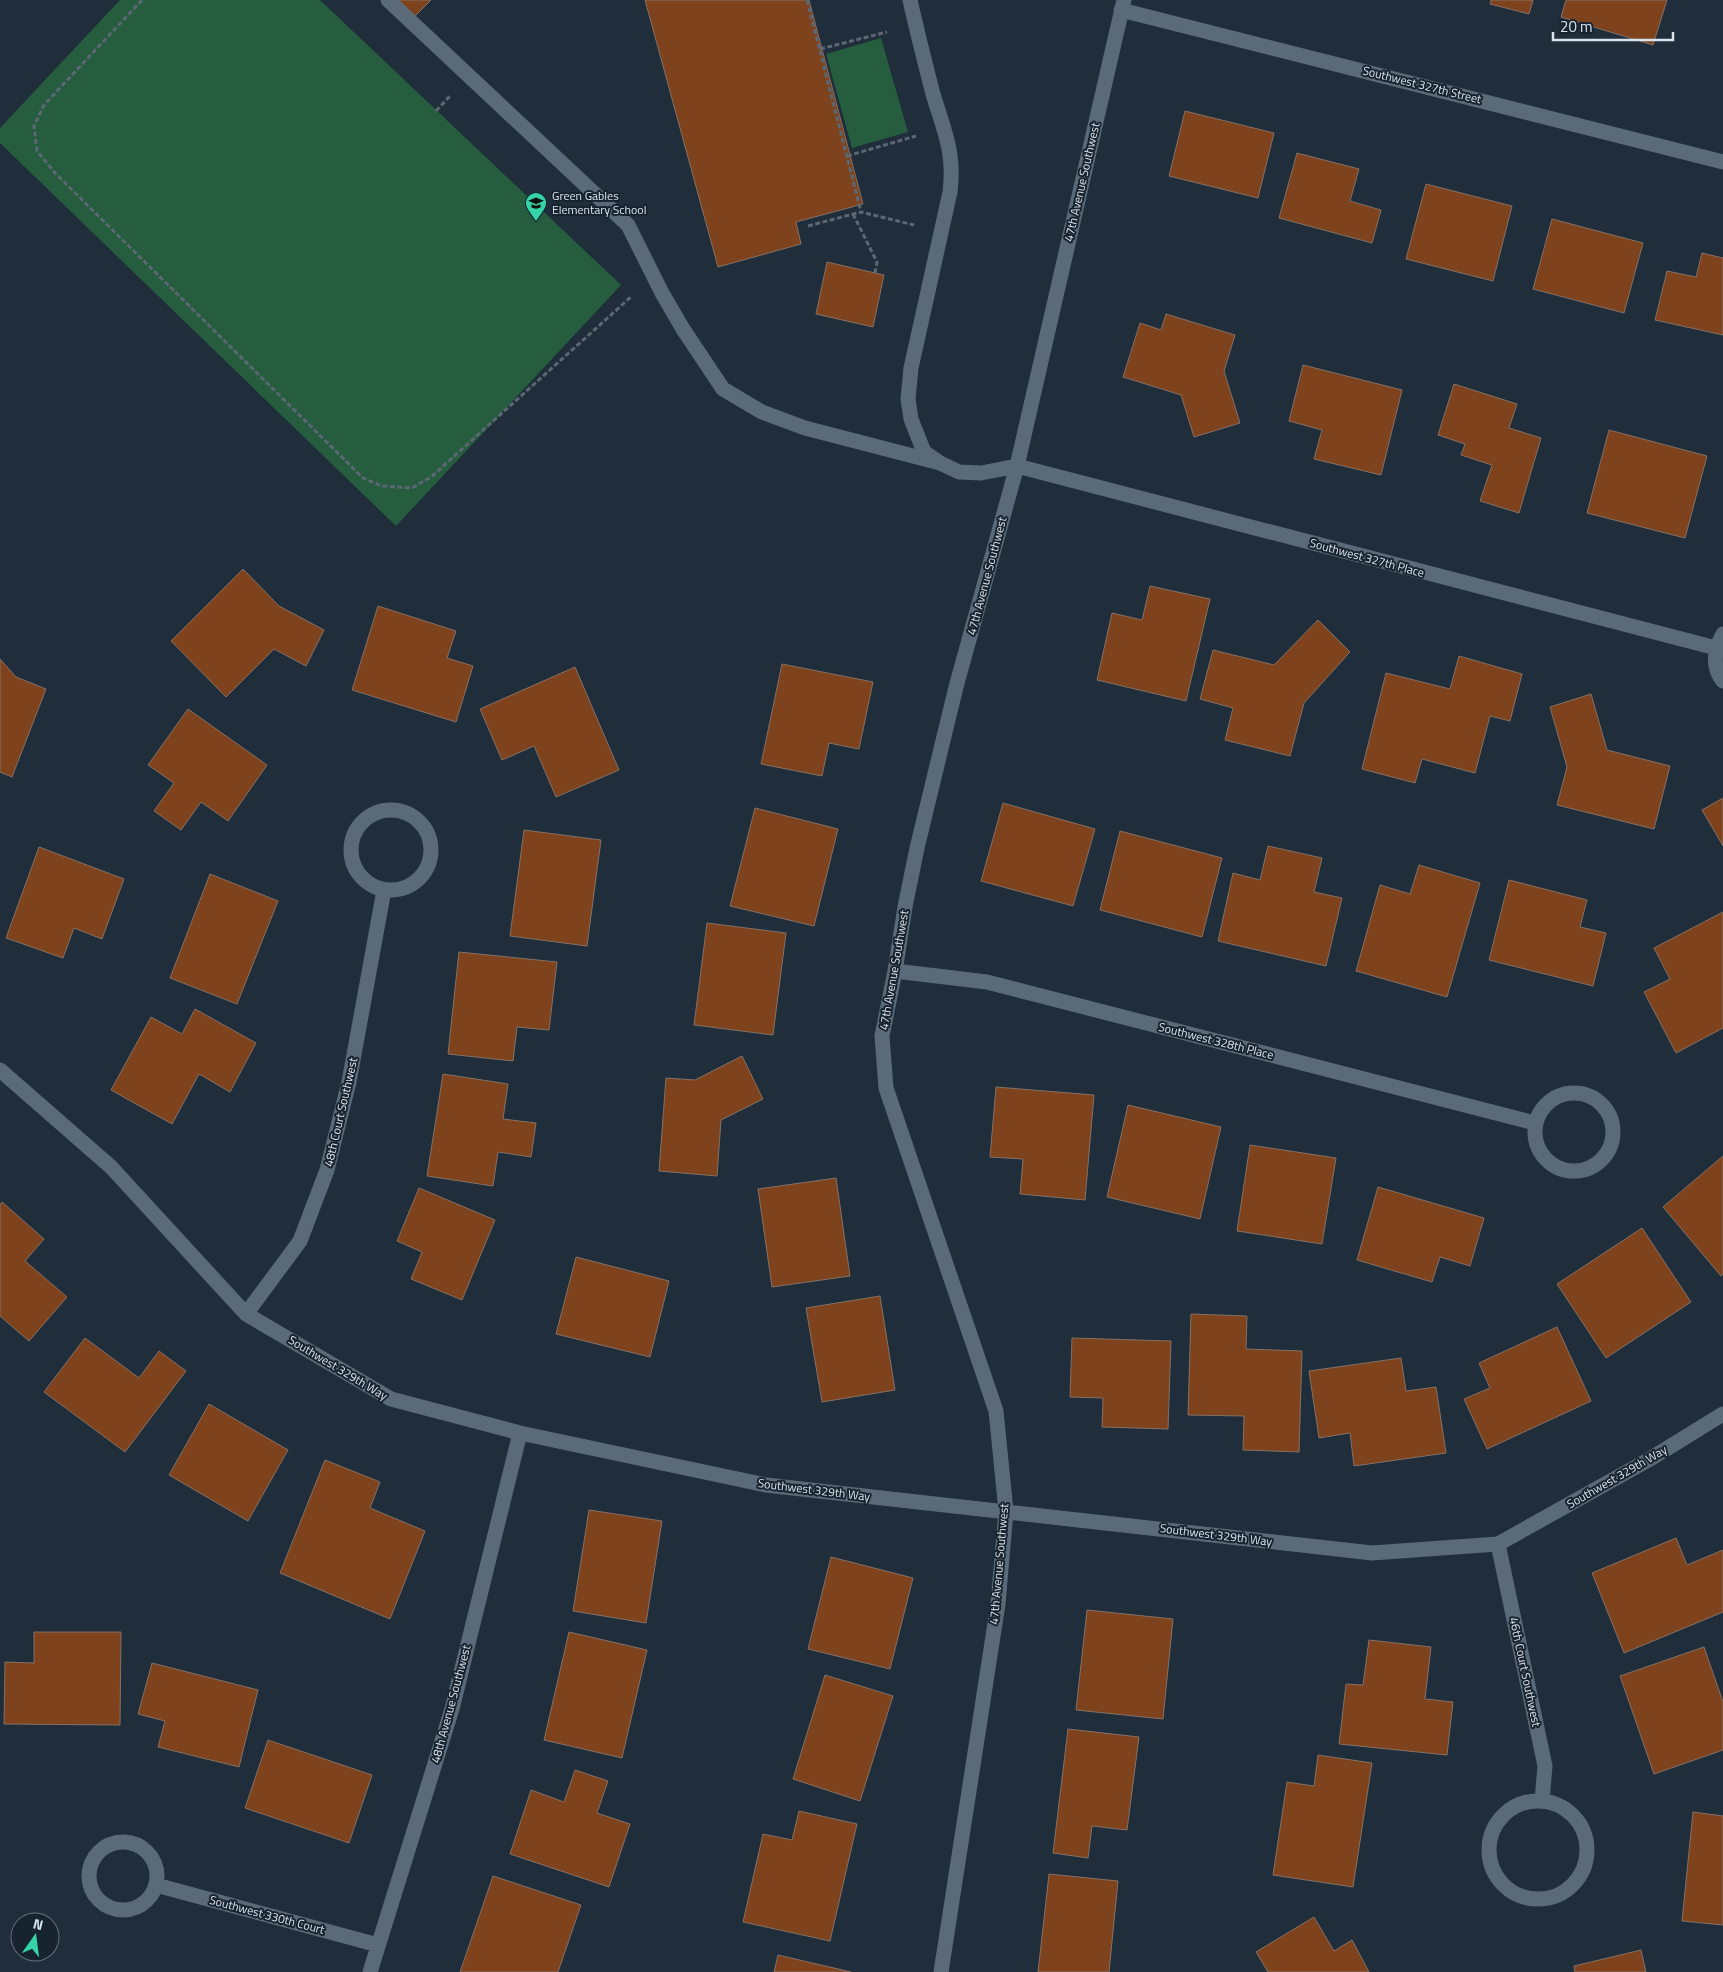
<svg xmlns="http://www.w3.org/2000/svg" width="1723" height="1972" viewBox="0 0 1723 1972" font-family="'Titillium Web',sans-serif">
<rect width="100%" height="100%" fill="#202d3b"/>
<!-- green -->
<path fill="#255d3e" d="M 120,0 L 320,0 L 621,285 L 396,526 L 0,143 L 0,128 Z
M 881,38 L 908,132 L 852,148 L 826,54 Z"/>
<!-- building -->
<path fill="#7e431d" stroke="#857166" d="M 399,0 L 431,0 L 415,16 Z
M 645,0 L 809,0 L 863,204 L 796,222 L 801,244 L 718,267 Z
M 1491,0 L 1533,0 L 1529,14 L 1490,4 Z
M 1566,0 L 1667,0 L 1653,45 L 1561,17 Z
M 1185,111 L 1274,133 L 1258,198 L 1169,176 Z
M 1297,153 L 1359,169 L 1350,201 L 1381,210 L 1372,243 L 1279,218 Z
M 1426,184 L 1512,206 L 1493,281 L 1406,259 Z
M 1552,219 L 1643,243 L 1624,313 L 1533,289 Z
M 1702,253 L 1723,258 L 1723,335 L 1655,320 L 1667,271 L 1696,277 Z
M 827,262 L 884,275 L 873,327 L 816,314 Z
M 1166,314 L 1235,335 L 1224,371 L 1240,423 L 1194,437 L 1181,395 L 1123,377 L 1140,323 L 1161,330 Z
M 1303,365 L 1402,390 L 1381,475 L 1314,459 L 1322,430 L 1289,421 Z
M 1454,384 L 1517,404 L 1509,428 L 1541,438 L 1519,513 L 1480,501 L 1492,465 L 1461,455 L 1465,444 L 1438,435 Z
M 1609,430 L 1707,456 L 1685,538 L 1587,513 Z
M 243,569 L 279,606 L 324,630 L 306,666 L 274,649 L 226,697 L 171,641 Z
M 1150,586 L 1210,599 L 1186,701 L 1097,680 L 1112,613 L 1142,620 Z
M 378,606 L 456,631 L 447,658 L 473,666 L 456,722 L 352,690 Z
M 1318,620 L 1350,652 L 1304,703 L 1290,756 L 1225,740 L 1233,708 L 1200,699 L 1213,650 L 1274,665 Z
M 1459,656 L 1522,674 L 1510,721 L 1490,716 L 1475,773 L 1422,759 L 1415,783 L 1362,769 L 1386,673 L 1450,689 Z
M 0,659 L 16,677 L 46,689 L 12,777 L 0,772 Z
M 782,664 L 873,682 L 859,749 L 829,743 L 822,776 L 761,764 Z
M 575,667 L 619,770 L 556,797 L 534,746 L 502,760 L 480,709 Z
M 1591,694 L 1607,750 L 1670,766 L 1654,829 L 1557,805 L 1567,767 L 1550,707 Z
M 188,709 L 267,765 L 228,821 L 201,802 L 181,830 L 154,811 L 174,783 L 148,765 Z
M 1723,798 L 1723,846 L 1702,810 Z
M 1003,803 L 1095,829 L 1073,906 L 981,881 Z
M 755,808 L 838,829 L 814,926 L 730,906 Z
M 524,830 L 601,840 L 587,946 L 510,936 Z
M 1120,831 L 1222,858 L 1202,937 L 1100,910 Z
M 1268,846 L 1322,858 L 1314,892 L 1342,898 L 1326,966 L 1218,941 L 1233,873 L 1260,880 Z
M 39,847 L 124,879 L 102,939 L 74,928 L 63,958 L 6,938 Z
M 1419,865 L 1480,883 L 1447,997 L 1356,971 L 1380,885 L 1410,894 Z
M 210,874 L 278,901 L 237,1004 L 170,978 Z
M 1509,880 L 1587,900 L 1580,927 L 1606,933 L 1593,986 L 1489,960 Z
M 1723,912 L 1723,1028 L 1676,1053 L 1644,992 L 1670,979 L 1654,948 Z
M 707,923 L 786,933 L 773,1035 L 694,1025 Z
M 459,952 L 557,962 L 549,1030 L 517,1027 L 513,1061 L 448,1054 Z
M 195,1009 L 256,1043 L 230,1092 L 199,1074 L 172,1124 L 111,1090 L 151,1017 L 182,1034 Z
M 742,1056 L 763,1099 L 721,1120 L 717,1176 L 659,1171 L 666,1078 L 695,1080 Z
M 443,1074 L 508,1084 L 503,1119 L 536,1123 L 531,1157 L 498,1152 L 493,1186 L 427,1176 Z
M 996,1087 L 1094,1095 L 1085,1200 L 1020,1194 L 1023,1159 L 990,1157 Z
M 1128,1105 L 1221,1127 L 1200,1219 L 1107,1197 Z
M 1250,1145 L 1336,1158 L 1322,1244 L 1237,1231 Z
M 1723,1156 L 1723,1274 L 1721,1276 L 1663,1207 Z
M 836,1178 L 850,1276 L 772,1287 L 758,1189 Z
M 1378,1187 L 1484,1218 L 1470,1266 L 1440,1257 L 1432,1282 L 1357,1260 Z
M 419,1188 L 495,1220 L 462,1300 L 411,1279 L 422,1252 L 397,1241 Z
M 2,1202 L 44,1239 L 25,1261 L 67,1297 L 29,1341 L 0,1316 L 0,1205 Z
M 1642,1228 L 1691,1302 L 1606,1358 L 1557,1284 Z
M 576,1257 L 669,1281 L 650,1357 L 556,1334 Z
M 880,1296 L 895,1390 L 822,1402 L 806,1308 Z
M 1191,1314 L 1247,1316 L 1246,1349 L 1302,1351 L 1299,1452 L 1243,1450 L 1244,1416 L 1188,1415 Z
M 1557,1327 L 1591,1401 L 1487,1449 L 1464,1399 L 1490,1388 L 1479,1363 Z
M 85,1338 L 139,1378 L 159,1351 L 186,1371 L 125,1452 L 44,1392 Z
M 1072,1338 L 1171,1341 L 1168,1429 L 1102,1427 L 1103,1398 L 1070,1397 Z
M 1401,1358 L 1406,1391 L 1436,1387 L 1446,1453 L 1354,1466 L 1350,1433 L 1319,1438 L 1309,1371 Z
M 209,1404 L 288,1450 L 248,1521 L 169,1475 Z
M 325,1460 L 380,1482 L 370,1508 L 425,1531 L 390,1619 L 280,1573 Z
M 589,1510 L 662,1521 L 646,1623 L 573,1611 Z
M 1676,1538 L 1687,1565 L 1723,1550 L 1723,1612 L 1624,1653 L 1592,1573 Z
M 831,1557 L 913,1578 L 890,1669 L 808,1649 Z
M 1087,1610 L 1173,1619 L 1163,1719 L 1076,1710 Z
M 34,1632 L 121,1632 L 120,1725 L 4,1724 L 5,1662 L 34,1663 Z
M 569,1632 L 647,1650 L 622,1758 L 544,1740 Z
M 1369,1640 L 1431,1647 L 1425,1699 L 1453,1702 L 1447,1755 L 1339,1744 L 1346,1684 L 1363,1685 Z
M 1704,1647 L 1723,1702 L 1723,1750 L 1654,1774 L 1620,1676 Z
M 152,1663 L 258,1690 L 239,1767 L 158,1747 L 165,1721 L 138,1714 Z
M 825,1675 L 893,1696 L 860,1801 L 793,1779 Z
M 1068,1729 L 1139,1737 L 1127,1830 L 1092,1826 L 1088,1858 L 1053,1853 Z
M 268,1740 L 372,1775 L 349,1843 L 245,1808 Z
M 1318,1755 L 1372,1763 L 1353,1887 L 1273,1875 L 1287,1782 L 1314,1786 Z
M 575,1770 L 608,1781 L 597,1813 L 630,1824 L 609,1887 L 510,1854 L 531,1790 L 564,1802 Z
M 799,1811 L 857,1824 L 830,1941 L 743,1922 L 763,1834 L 792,1840 Z
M 1693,1812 L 1723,1816 L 1723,1925 L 1682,1921 Z
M 1049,1874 L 1118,1881 L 1109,1972 L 1038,1972 Z
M 493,1876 L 581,1905 L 558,1972 L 460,1972 Z
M 1314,1917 L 1334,1951 L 1352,1940 L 1369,1972 L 1268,1972 L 1256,1952 Z
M 1641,1950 L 1646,1972 L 1575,1972 L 1574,1966 Z
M 778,1955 L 851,1972 L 774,1972 Z"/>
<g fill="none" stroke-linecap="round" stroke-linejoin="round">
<!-- path -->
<path stroke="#5b6773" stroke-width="3" stroke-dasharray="5 2.5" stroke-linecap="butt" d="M 142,0 L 44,105 L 34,126 L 37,151 L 55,173 L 363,478 L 382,486 L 412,488 L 431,477 L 632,296
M 807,0 L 861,212
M 820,49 L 887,32
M 436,111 L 450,96
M 847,156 L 916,136
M 853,214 L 877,262 L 875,273
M 808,226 L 861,212 L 914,225"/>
<!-- lane -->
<path stroke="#5b6a79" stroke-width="15" d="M 388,0 L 628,225 L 662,293 L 683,329 L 723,389 L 762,412 L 805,428 L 940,463
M 910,0 C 917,31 925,63 933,94 C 944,131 955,152 950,192 L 911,368 L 908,399 L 911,419 L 924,452 L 940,463 L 959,472 L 981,473 L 1017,466"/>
<!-- street -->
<path stroke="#5b6a79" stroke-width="15" d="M 1121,10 L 1723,162
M 1017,466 L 1716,648
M 1723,634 C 1715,649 1711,667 1723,681
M351 850a40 40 0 1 1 80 0a40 40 0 1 1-80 0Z
M 895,971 L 987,982 L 1535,1123
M 0,1070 L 111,1167 L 246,1314 L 391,1399 L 520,1433 L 766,1485 L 1372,1553 L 1498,1544 L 1650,1459 L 1723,1414
M1535 1132a39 39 0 1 1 78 0a39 39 0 1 1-78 0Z
M 246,1314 L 300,1241 L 327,1170 L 349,1082 L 384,890
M 1498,1544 L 1545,1766 L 1542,1801
M1489 1850a49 49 0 1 1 98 0a49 49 0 1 1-98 0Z
M89 1876a34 34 0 1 1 68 0a34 34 0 1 1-68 0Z
M 156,1885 L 378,1945
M 370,1972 L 452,1709 L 520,1433
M 941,1972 L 998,1604 L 1006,1511 L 996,1411 L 886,1088 L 882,1036 L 895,971 L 905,907 L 917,848 L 956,687 L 1017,466 L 1124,0"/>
</g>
<!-- icons -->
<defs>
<g id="school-pin" transform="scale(1.125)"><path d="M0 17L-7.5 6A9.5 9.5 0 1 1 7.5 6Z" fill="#34d4a8" stroke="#172430"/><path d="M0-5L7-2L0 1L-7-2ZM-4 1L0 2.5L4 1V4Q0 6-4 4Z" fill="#111"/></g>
</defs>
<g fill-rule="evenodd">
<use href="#school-pin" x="536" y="203"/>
</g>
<g text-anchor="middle" stroke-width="4" stroke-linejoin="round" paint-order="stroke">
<!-- street labels -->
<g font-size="12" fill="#dae3ec" stroke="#172430">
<text transform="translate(1422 85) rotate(14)" y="4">Southwest 327th Street</text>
<text transform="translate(1082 182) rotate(-77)" y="4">47th Avenue Southwest</text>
<text transform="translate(1367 558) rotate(15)" y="4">Southwest 327th Place</text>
<text transform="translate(987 576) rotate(-75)" y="4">47th Avenue Southwest</text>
<text transform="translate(894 970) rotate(-80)" y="4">47th Avenue Southwest</text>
<text transform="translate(1216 1041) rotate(14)" y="4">Southwest 328th Place</text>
<text transform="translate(341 1112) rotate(-77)" y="4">48th Court Southwest</text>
<text transform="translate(338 1368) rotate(31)" y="4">Southwest 329th Way</text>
<text transform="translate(1617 1477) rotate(-30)" y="4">Southwest 329th Way</text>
<text transform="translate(814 1490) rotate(7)" y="4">Southwest 329th Way</text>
<text transform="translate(1216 1535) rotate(7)" y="4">Southwest 329th Way</text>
<text transform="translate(999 1564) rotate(-85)" y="4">47th Avenue Southwest</text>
<text transform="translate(1525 1672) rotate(78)" y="4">46th Court Southwest</text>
<text transform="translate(451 1704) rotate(-75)" y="4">48th Avenue Southwest</text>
<text transform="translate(267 1915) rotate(15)" y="4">Southwest 330th Court</text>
</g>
<!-- poi labels -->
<g font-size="12" fill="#dae3ec" stroke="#172430" text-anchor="start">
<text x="552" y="200">Green Gables<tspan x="552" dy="14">Elementary School</tspan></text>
</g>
</g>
<!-- north arrow -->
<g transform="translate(35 1937) rotate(14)"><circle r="24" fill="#172430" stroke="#65707b"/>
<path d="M0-4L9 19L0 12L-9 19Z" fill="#34d4a8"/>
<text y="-8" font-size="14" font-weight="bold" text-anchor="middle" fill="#dae3ec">N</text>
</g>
<!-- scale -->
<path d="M1553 32v8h120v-8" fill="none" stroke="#dae3ec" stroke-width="2.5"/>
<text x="1560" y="32" font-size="15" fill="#dae3ec" stroke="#172430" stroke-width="4" paint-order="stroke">20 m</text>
</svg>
